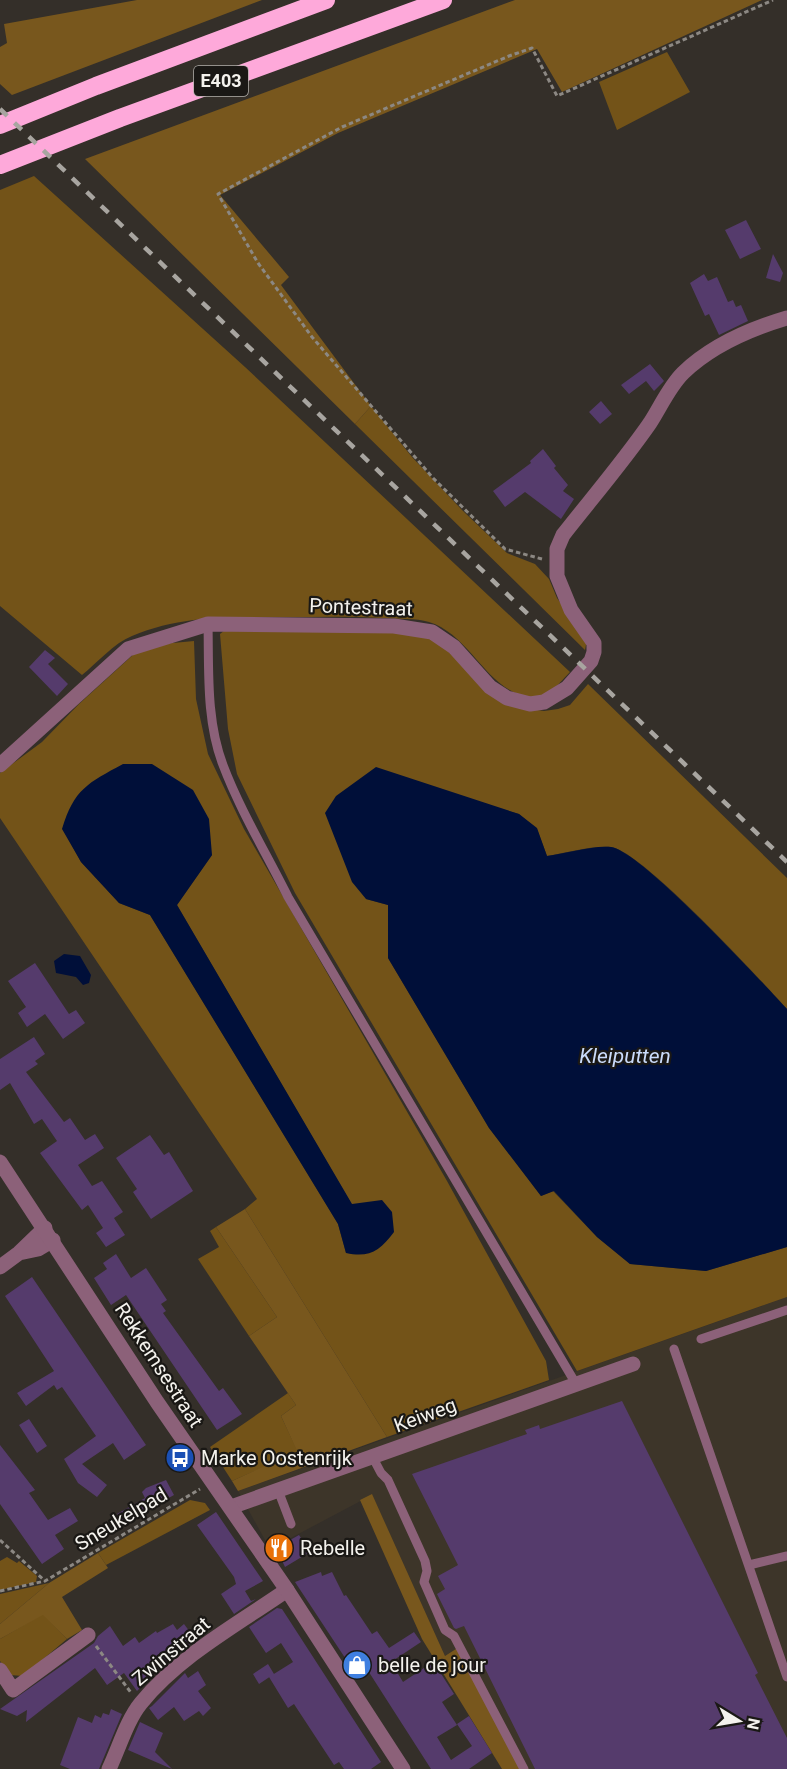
<svg xmlns="http://www.w3.org/2000/svg" width="787" height="1769" viewBox="0 0 787 1769" font-family="Roboto,sans-serif">
<rect width="100%" height="100%" fill="#342f29"/>
<!-- built -->
<path fill="#3d3529" d="M 787,1297 L 787,1769 L 521,1769 L 458,1648 L 445,1656 L 372,1495 L 270,1549 L 238,1491 Z"/>
<!-- green -->
<path fill="#735318" fill-rule="evenodd" d="M 667,52 L 690,92 L 617,130 L 599,82 Z
M 34,176 L 245,367 L 570,672 C 559,683 547,701 529,697 C 486,690 471,635 429,622 C 416,618 398,619 384,618 C 351,616 318,617 284,617 C 232,617 181,615 132,636 C 114,643 97,663 82,675 L 0,606 L 0,190 Z
M 371,406 L 412,457 L 462,510 L 507,553 L 535,564 L 549,579 L 557,598 L 587,640 L 585,650 L 355,424 Z
M 225,630 L 408,633 L 431,636 L 517,707 L 544,711 L 558,709 L 570,705 L 588,684 L 787,878 L 787,1009 C 762,981 641,850 611,847 C 594,845 564,853 547,856 L 537,829 L 519,814 L 477,802 L 366,899 L 388,905 L 388,958 L 489,1128 L 541,1196 L 553,1191 L 597,1237 L 630,1264 L 706,1271 L 787,1247 L 787,1297 L 577,1371 L 295,893 L 237,774 L 228,729 L 220,634 Z
M 194,641 L 196,699 L 208,754 L 244,829 L 447,1181 L 546,1361 L 549,1380 L 387,1437 L 245,1209 L 257,1199 L 0,818 L 0,773 L 42,742 L 79,704 L 135,653 L 162,644 ZM 63,829 L 212,855 L 177,905 L 352,1205 L 382,1201 L 346,1253 L 338,1224 L 150,915 L 119,903 L 81,862 Z
M 216,1227 L 277,1317 L 249,1336 L 198,1259 L 219,1247 L 210,1231 Z
M 288,1393 L 296,1405 L 281,1416 L 298,1452 L 232,1481 L 210,1447 Z
M 190,1500 L 205,1503 L 210,1510 L 106,1565 L 98,1553 Z
M 7,1557 L 17,1563 L 19,1561 L 37,1576 L 36,1582 L 0,1590 L 0,1561 Z
M 49,1583 L 0,1624 L 0,1594 Z
M 43,1614 L 67,1639 L 23,1676 L 10,1675 L 0,1661 L 0,1639 Z"/>
<!-- forest -->
<path fill="#78571d" d="M 137,0 L 262,0 L 12,95 L 0,84 L 0,47 L 7,43 L 4,24 Z
M 515,0 L 762,0 L 562,92 L 537,49 L 338,133 L 220,195 L 289,277 L 281,285 L 371,406 L 355,424 L 85,159 Z
M 245,1209 L 387,1437 L 238,1491 L 232,1481 L 297,1451 L 281,1416 L 296,1405 L 249,1336 L 277,1317 L 216,1227 Z
M 372,1494 L 445,1656 L 459,1647 L 521,1769 L 502,1769 L 422,1639 L 360,1500 Z
M 98,1553 L 108,1568 L 62,1597 L 82,1630 L 67,1639 L 43,1615 L 0,1639 L 0,1624 L 49,1583 Z"/>
<!-- water -->
<path fill="#000f39" d="M 123,764 L 152,764 L 193,790 L 209,819 L 212,855 L 177,905 L 352,1204 L 382,1200 L 392,1212 L 394,1232 C 380,1251 369,1258 346,1253 L 338,1224 L 150,915 L 119,903 L 81,862 L 62,829 C 74,789 88,783 123,764 Z
M 376,767 L 519,814 L 537,828 L 547,856 C 564,854 594,845 611,847 C 641,851 761,981 787,1009 L 787,1247 L 706,1271 L 630,1264 L 597,1237 L 554,1191 L 541,1196 L 489,1128 L 388,958 L 388,905 L 366,899 L 352,882 L 325,813 L 336,796 Z
M 64,954 L 80,956 L 91,975 L 89,983 L 83,985 L 76,977 L 56,973 L 54,961 Z"/>
<!-- building -->
<path fill="#553b6c" d="M 746,220 L 761,249 L 740,259 L 725,230 Z
M 773,254 L 783,273 L 780,282 L 766,278 Z
M 704,274 L 708,281 L 717,277 L 728,302 L 733,300 L 736,307 L 741,305 L 748,321 L 719,335 L 709,314 L 705,316 L 690,283 Z
M 650,364 L 664,381 L 654,391 L 646,381 L 629,394 L 621,385 Z
M 601,401 L 612,414 L 600,424 L 589,412 Z
M 543,449 L 556,466 L 554,468 L 568,485 L 563,491 L 574,499 L 561,519 L 525,492 L 505,507 L 493,491 L 531,463 L 530,461 Z
M 45,650 L 55,658 L 48,664 L 68,684 L 57,696 L 29,667 Z
M 35,963 L 69,1014 L 76,1010 L 85,1023 L 63,1039 L 45,1014 L 27,1027 L 18,1013 L 26,1007 L 8,981 Z
M 34,1037 L 45,1054 L 35,1061 L 38,1064 L 26,1072 L 64,1122 L 70,1118 L 85,1140 L 95,1134 L 104,1148 L 78,1165 L 92,1186 L 102,1181 L 123,1212 L 114,1218 L 125,1235 L 106,1247 L 96,1233 L 103,1228 L 88,1205 L 82,1210 L 40,1153 L 57,1141 L 42,1119 L 34,1124 L 10,1083 L 0,1090 L 0,1059 Z
M 150,1135 L 164,1155 L 169,1152 L 193,1191 L 151,1219 L 133,1192 L 137,1189 L 116,1158 Z
M 116,1254 L 131,1278 L 146,1268 L 167,1300 L 161,1304 L 166,1311 L 163,1313 L 219,1391 L 223,1388 L 242,1414 L 217,1430 L 126,1295 L 111,1305 L 94,1278 L 107,1269 L 103,1263 Z
M 32,1277 L 146,1445 L 124,1460 L 113,1443 L 82,1464 L 107,1485 L 97,1497 L 78,1483 L 64,1459 L 96,1436 L 62,1387 L 57,1390 L 54,1385 L 26,1406 L 17,1393 L 54,1371 L 5,1296 Z
M 622,1401 L 758,1673 L 755,1675 L 787,1738 L 787,1769 L 535,1769 L 464,1626 L 456,1629 L 454,1628 L 437,1594 L 445,1589 L 438,1576 L 458,1565 L 412,1474 L 527,1434 L 525,1430 L 539,1425 L 540,1429 Z
M 29,1419 L 47,1446 L 37,1453 L 19,1425 Z
M 0,1445 L 35,1490 L 29,1493 L 48,1520 L 70,1508 L 78,1521 L 55,1535 L 64,1549 L 42,1564 L 0,1504 Z
M 166,1480 L 174,1495 L 123,1524 L 117,1514 L 145,1498 L 142,1492 L 146,1488 Z
M 216,1512 L 263,1581 L 245,1591 L 251,1601 L 256,1599 L 234,1614 L 221,1594 L 236,1584 L 234,1577 L 197,1525 Z
M 299,1535 L 310,1552 L 285,1567 L 276,1548 Z
M 321,1572 L 322,1576 L 332,1572 L 344,1596 L 346,1595 L 372,1634 L 377,1631 L 389,1648 L 414,1632 L 421,1642 L 391,1662 L 403,1682 L 430,1664 L 435,1671 L 438,1669 L 454,1694 L 442,1702 L 457,1725 L 437,1737 L 451,1760 L 472,1746 L 457,1724 L 469,1716 L 492,1753 L 469,1769 L 431,1769 L 365,1666 L 355,1673 L 295,1582 Z
M 277,1608 L 282,1609 L 381,1762 L 371,1769 L 344,1769 L 339,1762 L 334,1765 L 294,1704 L 288,1708 L 269,1677 L 293,1662 L 281,1643 L 266,1653 L 249,1627 Z
M 173,1624 L 177,1630 L 184,1624 L 196,1640 L 188,1646 L 185,1643 L 137,1691 L 124,1673 L 107,1685 L 95,1668 L 26,1722 L 27,1710 L 17,1716 L 0,1709 L 94,1643 L 98,1636 L 110,1626 L 123,1646 L 135,1637 L 139,1643 L 156,1631 L 157,1633 Z
M 268,1664 L 274,1674 L 259,1684 L 253,1674 Z
M 198,1671 L 206,1685 L 198,1691 L 211,1708 L 203,1716 L 199,1711 L 184,1721 L 174,1707 L 158,1720 L 149,1708 L 152,1706 L 185,1673 L 188,1678 Z
M 111,1709 L 122,1714 L 99,1769 L 70,1769 L 60,1765 L 78,1717 L 92,1723 L 95,1715 L 101,1718 L 103,1713 L 109,1715 Z
M 140,1722 L 163,1733 L 155,1752 L 172,1769 L 128,1750 Z"/>
<g fill="none" stroke-linecap="round" stroke-linejoin="round">
<!-- path -->
<path stroke="#8c8883" stroke-width="3" stroke-dasharray="4.5 3" stroke-linecap="butt" d="M 542,559 L 505,549 L 433,478 L 312,337 L 258,263 L 218,194 L 342,127 L 509,56 L 532,48 L 557,96 L 773,0
M 0,1540 L 45,1581
M 0,1591 L 45,1581 L 200,1489
M 96,1646 L 132,1694"/>
<!-- service -->
<path stroke="#8c6179" stroke-width="9" d="M 208,624 C 209,670 206,721 223,765 C 240,810 266,853 288,897 L 576,1384
M 701,1339 L 787,1310
M 674,1349 L 787,1677
M 372,1456 L 381,1473 L 388,1480 L 425,1561 L 427,1571 L 424,1582 L 445,1630 L 454,1636 L 524,1769
M 278,1490 L 291,1524
M 749,1565 L 787,1556"/>
<!-- minor -->
<path stroke="#8c6179" stroke-width="15" d="M 0,765 L 128,649 L 208,624 L 394,626 L 432,632 L 454,647 L 490,687 L 507,698 L 530,704 L 544,702 L 567,688 L 591,661 L 594,652 L 594,643 L 571,610 L 557,576 L 557,549 L 563,535 C 592,498 623,462 650,423 C 661,406 669,387 683,373 C 711,346 750,329 787,318
M 19,1253 L 38,1249 L 53,1240
M 0,1267 L 19,1253 L 45,1228
M 231,1507 L 633,1364
M 0,1670 L 13,1690 L 88,1635
M 109,1769 C 119,1748 127,1720 141,1703 C 179,1656 238,1624 287,1590"/>
<!-- tertiary -->
<path stroke="#8c6179" stroke-width="15" d="M 0,1162 L 157,1402 L 287,1590 L 403,1769"/>
<!-- motorway -->
<path stroke="#fea9da" stroke-width="18" d="M 0,125 L 96,86 L 326,0
M 0,165 L 120,118 L 443,0"/>
<!-- rail -->
<path stroke="#a8a5a0" stroke-width="4.5" stroke-dasharray="10 10" stroke-linecap="butt" d="M 0,109 L 787,862"/>
</g>
<!-- icons -->
<defs>
<g id="bus-disc" transform="scale(1.5)"><circle r="9.5" fill="#1a4fb4" stroke="#1a1815"/><path d="M-5-6H5V4H4V6H2V4H-2V6H-4V4H-5ZM-3.5-4V0h7V-4ZM-3.5 1.2v1.5H-2V1.2ZM2 1.2v1.5H3.5V1.2Z" fill="#fff"/></g>
<g id="restaurant-disc" transform="scale(1.5)"><circle r="9.5" fill="#e8710a" stroke="#1a1815"/><path d="M-5-6h1v4h1v-4h1v4h1v-4h1v5L-1.5 .5V6h-2V.5L-5-1ZM5-6V6H3V1.5H1.5Q1.5-4 5-6Z" fill="#fff"/></g>
<g id="shop-disc" transform="scale(1.5)"><circle r="9.5" fill="#3f7fe0" stroke="#1a1815"/><path d="M-5-2.5h2.3a2.7 3.5 0 0 1 5.4 0H5L5.5 6h-11ZM-1.5-2.5h3a1.5 2.3 0 0 0-3 0Z" fill="#fff"/></g>
</defs>
<g fill-rule="evenodd">
<use href="#bus-disc" x="180" y="1458"/>
<use href="#restaurant-disc" x="279" y="1548"/>
<use href="#shop-disc" x="357" y="1665"/>
</g>
<g text-anchor="middle" stroke-width="4.5" stroke-linejoin="round" paint-order="stroke">
<!-- shield labels -->
<rect fill="#1a1815" stroke="#b3b1ac" stroke-width="1.5" x="194" y="66" width="54" height="30" rx="4.5"/>
<g font-size="18" font-weight="bold" fill="#f4f2ed">
<text x="221" y="87">E403</text>
</g>
<!-- street labels -->
<g font-size="20" fill="#f4f2ed" stroke="#1a1815">
<text transform="translate(361 607) rotate(2)" y="7">Pontestraat</text>
<text transform="translate(159 1365) rotate(57)" y="7">Rekkemsestraat</text>
<text transform="translate(425 1415) rotate(-20)" y="7">Keiweg</text>
<text transform="translate(121 1519) rotate(-31)" y="7">Sneukelpad</text>
<text transform="translate(171 1651) rotate(-40)" y="7">Zwinstraat</text>
</g>
<!-- poi labels -->
<g font-size="20" fill="#f4f2ed" stroke="#1a1815" text-anchor="start">
<text x="201" y="1465">Marke Oostenrijk</text>
<text x="300" y="1555">Rebelle</text>
<text x="378" y="1672">belle de jour</text>
</g>
<!-- water labels -->
<g font-size="21" font-style="italic" fill="#cadbfa" stroke="#1a1815">
<text x="625" y="1063">Kleiputten</text>
</g>
</g>
<!-- north arrow -->
<g transform="translate(739 1721) rotate(101)" stroke="#1a1815" stroke-width="4.5" paint-order="stroke">
<path d="M0-4.5L10 22L0 15L-10 22Z" fill="#f4f2ed"/>
<text y="-9" font-size="16" font-weight="bold" text-anchor="middle" fill="#f4f2ed">N</text>
</g>
</svg>
